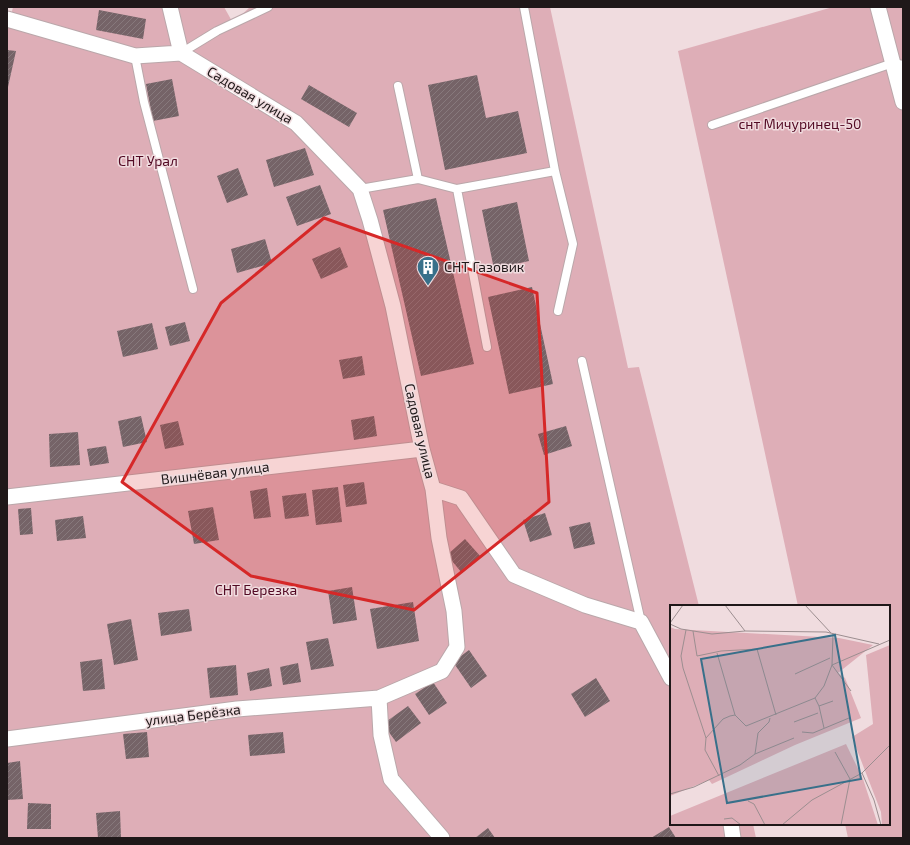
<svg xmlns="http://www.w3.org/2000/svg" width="910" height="845" viewBox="0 0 910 845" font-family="'Exo 2',sans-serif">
<defs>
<pattern id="building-hatch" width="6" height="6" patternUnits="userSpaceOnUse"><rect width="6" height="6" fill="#756367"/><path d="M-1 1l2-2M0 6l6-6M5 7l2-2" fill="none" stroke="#87797c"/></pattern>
</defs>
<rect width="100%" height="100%" fill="#f0dcdf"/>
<!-- garden -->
<path fill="#deaeb7" d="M 13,7 L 224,7 L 233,23 L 250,7 L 550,7 L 628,368 L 639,367 L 699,606 L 671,606 L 671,824 L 753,824 L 756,838 L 7,838 L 7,33 Z
M 833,7 L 903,7 L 903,838 L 848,838 L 845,824 L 889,824 L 889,606 L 798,606 L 678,51 Z"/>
<!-- building -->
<path fill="url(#building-hatch)" d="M 99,10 L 146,19 L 143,39 L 96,30 Z
M 7,50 L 16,51 L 8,87 L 7,87 Z
M 477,75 L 486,118 L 518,111 L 527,153 L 445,170 L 428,85 Z
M 172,79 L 179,116 L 153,121 L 146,84 Z
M 309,85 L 357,113 L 349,127 L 301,99 Z
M 305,148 L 314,175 L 274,187 L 266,160 Z
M 238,168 L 248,195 L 227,203 L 217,176 Z
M 320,185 L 331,214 L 297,226 L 286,197 Z
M 436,198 L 474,364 L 421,376 L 383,210 Z
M 517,202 L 529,261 L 494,269 L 482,210 Z
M 265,239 L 272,263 L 237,273 L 231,249 Z
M 340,247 L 348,267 L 321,279 L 312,259 Z
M 532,287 L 553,384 L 509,394 L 488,297 Z
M 185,322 L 190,341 L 170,346 L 165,327 Z
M 152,323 L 158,349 L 123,357 L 117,331 Z
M 362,356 L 365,375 L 343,379 L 339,360 Z
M 141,416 L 147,442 L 123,447 L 118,421 Z
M 374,416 L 377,436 L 354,440 L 351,420 Z
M 178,421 L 184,445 L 165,449 L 160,425 Z
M 566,426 L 572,446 L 544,455 L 538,434 Z
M 78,432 L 80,465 L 50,467 L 49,434 Z
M 106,446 L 109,463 L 90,466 L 87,449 Z
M 364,482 L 367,504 L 346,507 L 343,485 Z
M 338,487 L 342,522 L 316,525 L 312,490 Z
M 267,488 L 271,517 L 254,519 L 250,491 Z
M 306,493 L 309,516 L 285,519 L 282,496 Z
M 213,507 L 219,540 L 194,544 L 188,511 Z
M 31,508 L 33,534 L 20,535 L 18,509 Z
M 545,513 L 552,535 L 530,542 L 523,520 Z
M 83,516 L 86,538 L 57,541 L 55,520 Z
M 590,522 L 595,544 L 574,549 L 569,527 Z
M 465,539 L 481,557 L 462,573 L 447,555 Z
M 352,587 L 357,620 L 333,624 L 328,591 Z
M 413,602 L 419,641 L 377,649 L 370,609 Z
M 189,609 L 192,631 L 161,636 L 158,613 Z
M 131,619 L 138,660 L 114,665 L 107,624 Z
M 328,638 L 334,666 L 311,670 L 306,642 Z
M 469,650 L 487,676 L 471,688 L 453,662 Z
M 102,659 L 105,689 L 83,691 L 80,662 Z
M 298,663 L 301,682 L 283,685 L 280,667 Z
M 236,665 L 238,695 L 210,698 L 207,668 Z
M 269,668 L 272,686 L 250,691 L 247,673 Z
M 596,678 L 610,701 L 585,717 L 571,694 Z
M 433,682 L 447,703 L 429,715 L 415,694 Z
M 408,706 L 421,723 L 396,742 L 383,724 Z
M 147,732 L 149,757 L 126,759 L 123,734 Z
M 283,732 L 285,753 L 250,756 L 248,735 Z
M 20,761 L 23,799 L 7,800 L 7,763 Z
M 28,803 L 51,804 L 51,829 L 27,829 Z
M 120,811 L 121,838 L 98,838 L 96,813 Z
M 669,827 L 676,838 L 651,838 Z
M 488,828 L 495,838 L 475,838 Z"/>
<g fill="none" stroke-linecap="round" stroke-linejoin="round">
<!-- service casing -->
<g stroke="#baa7aa" stroke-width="10">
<path id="service" d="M 524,7 L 555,171 L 573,244 L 558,311
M 181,53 L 217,31 L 268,7
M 135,56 L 144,102 L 193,289
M 712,125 L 893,63 L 903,65
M 418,179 L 457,189 L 555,171
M 360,189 L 418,179 L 398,86
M 457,189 L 487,347
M 582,361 L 641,622"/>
</g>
<!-- minor casing -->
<g stroke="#baa7aa" stroke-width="17">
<path id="minor" d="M 170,7 L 181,53
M 878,7 L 903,102
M 7,19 L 135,56 L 181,53
M 181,53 L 296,123 L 360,189 L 370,220 L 393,306 L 422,449 L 433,489 L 439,538 L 454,611 L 457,647 L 442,671 L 379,698 L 381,735 L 391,779 L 442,838
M 433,489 L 461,498 L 514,575 L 585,605 L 641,622 L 671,678
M 7,497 L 422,449
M 7,739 L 237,709 L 379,698
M 731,824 L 733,838"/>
</g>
<!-- service -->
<use href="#service" stroke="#fff" stroke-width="8"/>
<!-- minor -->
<use href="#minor" stroke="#fff" stroke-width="15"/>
</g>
<!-- marked area -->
<path fill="#d62828" fill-opacity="0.2" stroke="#d62828" stroke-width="3" stroke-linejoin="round" d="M 324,218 L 537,293 L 549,502 L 414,610 L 251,576 L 122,482 L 221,303 Z"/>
<!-- icons -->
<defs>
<g id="building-pin" transform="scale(1.15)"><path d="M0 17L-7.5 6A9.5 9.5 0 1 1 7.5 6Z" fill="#38708a" stroke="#f0dcdf"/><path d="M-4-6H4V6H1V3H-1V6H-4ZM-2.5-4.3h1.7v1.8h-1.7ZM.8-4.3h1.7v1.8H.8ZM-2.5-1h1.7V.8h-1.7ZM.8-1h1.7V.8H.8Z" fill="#fff"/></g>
</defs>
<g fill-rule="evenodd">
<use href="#building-pin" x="428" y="267"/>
</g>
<g text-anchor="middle" stroke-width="3" stroke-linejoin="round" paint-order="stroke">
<!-- street labels -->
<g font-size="14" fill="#1f1819" stroke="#f0dcdf">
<text transform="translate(250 95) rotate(31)" y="5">Садовая улица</text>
<text transform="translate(420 431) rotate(77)" y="5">Садовая улица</text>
<text transform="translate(215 473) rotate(-7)" y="5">Вишнёвая улица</text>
<text transform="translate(193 715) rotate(-7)" y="5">улица Берёзка</text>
</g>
<!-- park labels -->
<g font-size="14" fill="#520923" stroke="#f0dcdf">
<text x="800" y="129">снт Мичуринец-50</text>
<text x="148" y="166">СНТ Урал</text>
<text x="256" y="595">СНТ Березка</text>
</g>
<!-- poi labels -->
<g font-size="14" fill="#1f1819" stroke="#f0dcdf" text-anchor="start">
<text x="444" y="272">СНТ Газовик</text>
</g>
</g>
<!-- overview -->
<g transform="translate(670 605)">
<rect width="220" height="220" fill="#f0dcdf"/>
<path d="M 0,22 L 5,24 L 169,33 L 203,40 L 168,68 L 175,73 L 191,113 L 125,140 L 42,179 L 39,175 L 0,191 ZM 220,40 L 220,220 L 212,220 L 211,207 L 182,132 L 203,119 L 196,50 ZM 176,139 L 193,174 L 208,220 L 0,220 L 0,211 Z" fill="#deaeb7"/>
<path fill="none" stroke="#9c8e90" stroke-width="1" d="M 55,0 L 75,26M 135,0 L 161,28M 0,18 L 13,0M 0,19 L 11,24 L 42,29 L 75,26 L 156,27 L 209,39M 16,25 L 11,51 L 13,63 L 36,133 L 35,145 L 49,171M 23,26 L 27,51 L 51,46 L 87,44 L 106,110M 163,29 L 162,60 L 181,86M 220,47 L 220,63M 47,48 L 65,110M 162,60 L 220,35M 125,69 L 160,53M 145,93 L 149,101 L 163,96M 149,101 L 154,123M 124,117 L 148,108M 132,127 L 143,128 L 179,113M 36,133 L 53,114 L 60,111 L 65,110 L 76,121 L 145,93 L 154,81 L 162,60M 165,147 L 180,174 L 171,220M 85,149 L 124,133M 192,168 L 204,195 L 211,220M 0,189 L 24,182 L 70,160 L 85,149 L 88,128 L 99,117 L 100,113M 78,196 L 84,199 L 95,220M 54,214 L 62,213 L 71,220M 112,220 L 142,195 L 192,168 L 220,140"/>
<path fill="#38708a" fill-opacity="0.15" stroke="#38708a" stroke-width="2" d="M 165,30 L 191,174 L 57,198 L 31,54 Z"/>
<rect width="220" height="220" fill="none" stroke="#1f1819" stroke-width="2"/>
</g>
<!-- border -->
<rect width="910" height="845" fill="none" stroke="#1f1819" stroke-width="16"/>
</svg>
